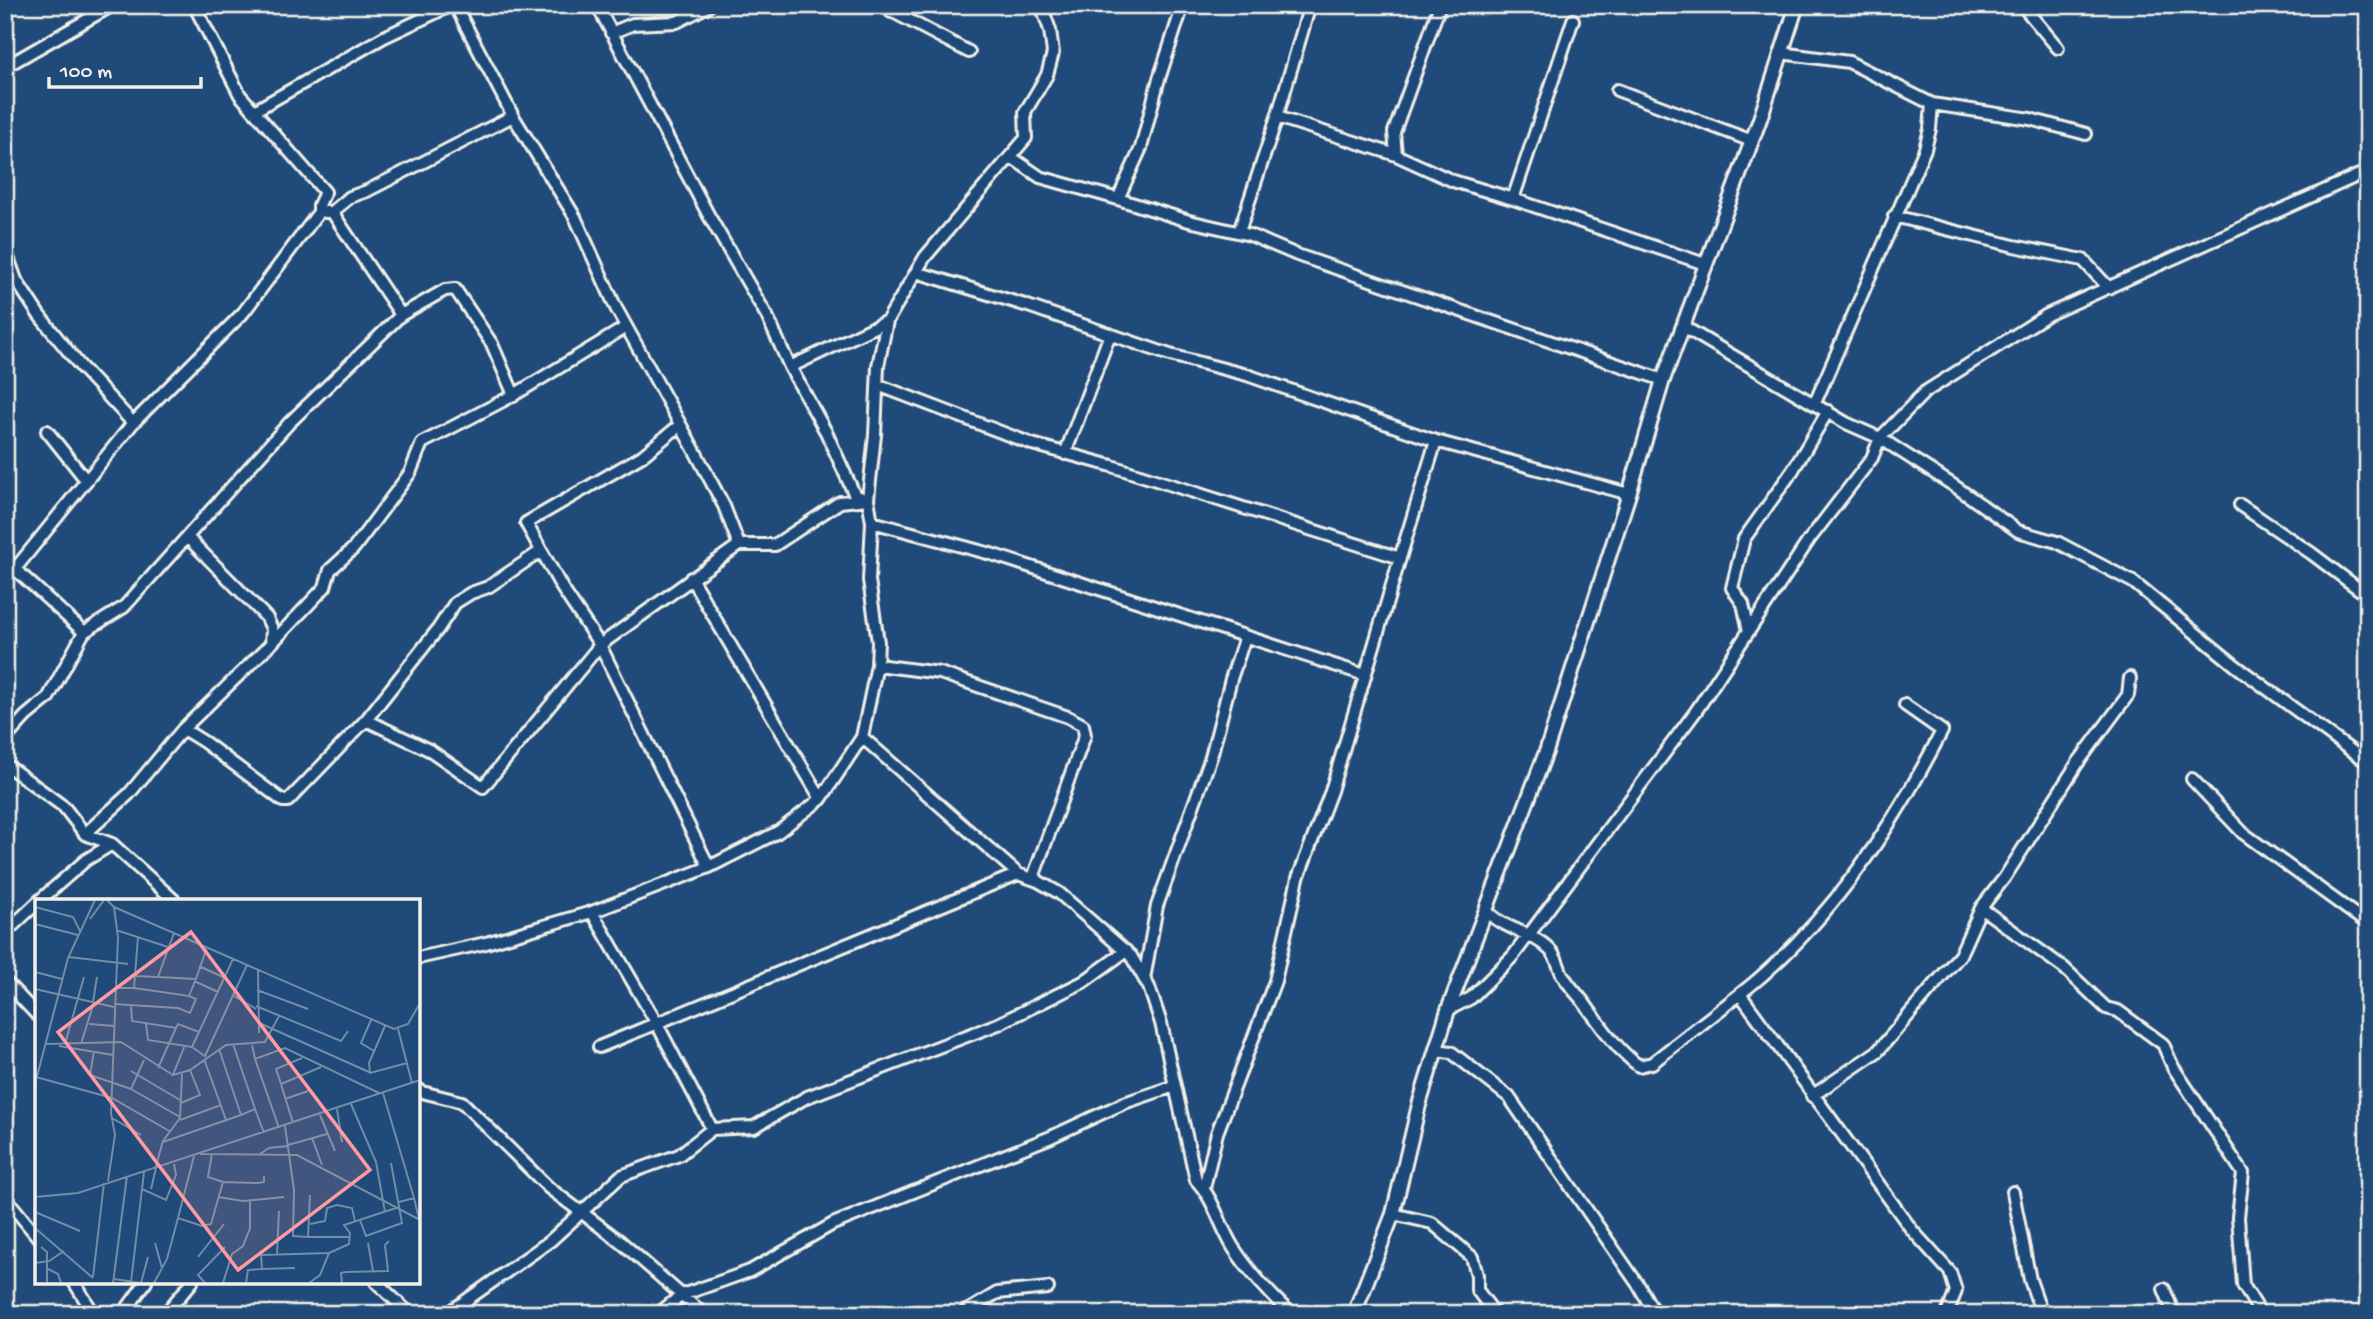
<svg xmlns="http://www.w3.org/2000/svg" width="2373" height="1319" viewBox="0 0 2373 1319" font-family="'Gochi Hand',sans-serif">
<rect width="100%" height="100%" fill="#1f4a7a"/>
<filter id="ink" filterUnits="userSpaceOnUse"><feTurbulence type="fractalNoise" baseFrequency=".0143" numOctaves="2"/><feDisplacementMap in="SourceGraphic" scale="14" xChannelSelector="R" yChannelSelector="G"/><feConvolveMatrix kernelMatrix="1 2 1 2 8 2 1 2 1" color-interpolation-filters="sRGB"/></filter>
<g filter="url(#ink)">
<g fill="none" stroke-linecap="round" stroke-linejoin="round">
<!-- minor casing -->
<g stroke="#f4f1e8" stroke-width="16">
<path id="minor" d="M 455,5 L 513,116 L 575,217 L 616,308 L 696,453 L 724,506 L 739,545 L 775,545 L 840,502 L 868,499
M 597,5 L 709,216 L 767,316 L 790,367 L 826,432 L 857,500 L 860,497
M 880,5 L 969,52
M 1310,5 L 1277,117 L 1396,155
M 1440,5 L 1394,132 L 1396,155 L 1453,181 L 1513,199 L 1705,264
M 2022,5 L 2058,48
M 891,12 L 905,5
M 611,33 L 633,24 L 677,22 L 710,5
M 1781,53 L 1849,62 L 1932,104 L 2030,119 L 2086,134
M 5,67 L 113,5
M 1617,90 L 1752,141
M 254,111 L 384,37 L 452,5
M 1011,157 L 1040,177 L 1118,199 L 1141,148 L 1158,82 L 1183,5
M 1118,199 L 1189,221 L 1250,235 L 1297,255 L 1663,380
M 1513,199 L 1573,20
M 325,212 L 332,212 L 350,197 L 367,191 L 513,116
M 1894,216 L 2014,246 L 2083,260 L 2109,288
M 1239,232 L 1277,117
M 5,249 L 16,280 L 39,315 L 81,367 L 133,423 L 15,569
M 916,272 L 1028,306 L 1170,355 L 1247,375 L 1436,441
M 1684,327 L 1846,423 L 1880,438 L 1956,487 L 2018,531 L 2057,542 L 2133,582 L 2236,666 L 2368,763
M 790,367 L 887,321
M 878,385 L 1032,444 L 1112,466 L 1400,558 L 1436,441 L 1629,494
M 514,395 L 626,327
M 1815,403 L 1925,149 L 1930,129 L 1932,104
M 133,423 L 243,313 L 319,212 L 319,205 L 325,192 L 240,95 L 194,5
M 679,426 L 642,456 L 526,523 L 562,588 L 600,645 L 709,867
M 47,431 L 86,480
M 1065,454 L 1110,334
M 2240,505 L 2311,553 L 2368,596
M 872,522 L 991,554 L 1365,675
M 187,537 L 267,618 L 272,629 L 271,644
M 5,560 L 84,632 L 48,698 L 26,716 L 5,739
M 691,578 L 821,799 L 862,737 L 877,665 L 878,642 L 869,580 L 872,522 L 868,499 L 875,435 L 878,366 L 887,321 L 925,257 L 1026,138 L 1025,112 L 1047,75 L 1053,53 L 1050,30 L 1041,5
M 1749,631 L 1743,604 L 1732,588 L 1744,539 L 1793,470 L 1828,411
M 84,632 L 124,607 L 289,423 L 401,315 L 332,212
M 877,665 L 940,673 L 1068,717 L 1083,725 L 1085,735 L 1034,875 L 1038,881
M 366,720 L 431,751 L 483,787 L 600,645 L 739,545
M 183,729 L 204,742 L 283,801 L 288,801 L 366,720 L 438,629 L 455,603 L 471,593 L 488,587 L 541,551
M 862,737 L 1018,874 L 1038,881 L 1059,893 L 1131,956 L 1149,987 L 1161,1023 L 1196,1180 C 1214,1199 1220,1226 1233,1247 C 1249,1272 1270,1294 1291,1314
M 5,764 L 64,807 L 85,834 L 112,844 L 175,901
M 2192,779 L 2243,833 L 2368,924
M 85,834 L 129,794 L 183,729 L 271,644 L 325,587 L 330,570 L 354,548 L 410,473 L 422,443 L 514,395 L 492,344 L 455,289 L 445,290 L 401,315
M 39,901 L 86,860 L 112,844
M 1981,908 L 2064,968 L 2106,1008 L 2118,1011 L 2163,1044 L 2173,1067 L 2243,1173 L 2238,1217 L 2243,1285 L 2261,1314
M 1486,910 C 1503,930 1532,931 1550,950 C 1557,957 1558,965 1562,974 C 1567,983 1575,992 1582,1000 C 1599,1023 1616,1049 1639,1066 L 1652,1063 L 1740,994 L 1912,1230 L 1950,1272 L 1956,1291 L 1947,1314
M 5,933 L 37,903
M 418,958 L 486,943 L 592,912 L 709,867 L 778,832 L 821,799
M 1144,979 L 1157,906 L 1211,757 L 1231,679 L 1245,637
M 5,981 L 37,1015
M 1740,994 C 1827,926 1892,829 1942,731 L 1905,705
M 1448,1010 L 1471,998 L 1513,956 L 1696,711 L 1809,540 L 1872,458 L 1880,438 L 1925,392 L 2047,315 L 2368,171
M 599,1047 L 1018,874
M 1436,1050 L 1451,1052 L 1509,1097 L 1639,1286 L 1655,1314
M 418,1089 L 422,1092 L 462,1102 L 549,1188 L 621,1242 L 703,1314
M 1812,1096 L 1878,1051 L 1960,955 L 1981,908 L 2005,877 L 2077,764 L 2128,695 L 2130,678
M 712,1129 L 754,1127 L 807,1097 L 998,1024 L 1083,982 L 1126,951
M 1204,1188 L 1217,1133 L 1275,981 L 1298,878 L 1331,791 L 1400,558
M 2013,1192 L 2030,1280 L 2042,1314
M 5,1197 L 37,1236
M 1393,1214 L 1432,1223 L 1472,1257 L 1477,1275 L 1477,1290 L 1495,1314
M 74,1282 L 94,1314
M 376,1282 L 410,1314
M 2164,1289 L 2174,1314
M 123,1314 L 146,1282
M 165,1314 L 192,1282
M 447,1314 L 550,1241 L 621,1176 L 679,1155 L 712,1129 L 656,1022 L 592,912
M 658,1314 L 682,1295 L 750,1271 L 833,1224 L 1051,1137 L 1124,1103 L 1174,1086
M 962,1314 L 997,1293 L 1048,1288"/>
</g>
<!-- tertiary casing -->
<g stroke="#f4f1e8" stroke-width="18">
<path id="tertiary" d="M 1354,1314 L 1393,1214 L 1419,1105 L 1448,1010 L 1546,752 L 1629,494 L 1663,380 L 1760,119 L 1797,5"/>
</g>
<!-- minor -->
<use href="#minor" stroke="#1f4a7a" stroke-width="10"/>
<!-- tertiary -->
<use href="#tertiary" stroke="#1f4a7a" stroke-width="12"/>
</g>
</g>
<!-- overview -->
<g transform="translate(35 899)">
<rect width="385" height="385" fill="#1f4a7a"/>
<path fill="none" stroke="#748da6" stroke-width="2" d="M 72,1 L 79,8 L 83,38 L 76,214 L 80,236 L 73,282M 0,8 L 38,18 L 45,32M 79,8 L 359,130 L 373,125 L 385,104M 55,20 L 69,1M 0,25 L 43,36M 81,31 L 133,48M 34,58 L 93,65M 164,67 L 190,79M 223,71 L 224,134M 0,73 L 27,80M 100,77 L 123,78 L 139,34M 123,78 L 161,80 L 172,48M 159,82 L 183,93M 79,89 L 99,89 L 103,38M 99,89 L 154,97 L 160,82M 0,90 L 79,108M 222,91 L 273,110M 199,97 L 221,110M 58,103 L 62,78M 79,105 L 143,109 L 155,114 L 161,100 L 154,97M 96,106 L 97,122 L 141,129 L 143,125 L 164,133M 221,107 L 306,142 L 313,132M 336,121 L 326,144 L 339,152M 222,123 L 334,173M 111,124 L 113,141 L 157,148M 54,125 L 79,127M 350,127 L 334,164 L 335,174 L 372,164M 363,130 L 377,184M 11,145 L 86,143 L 138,176M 30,145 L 49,78M 46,145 L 59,103M 198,145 L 220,210M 150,146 L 138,176 L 155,171 L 191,146 L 230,143 L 244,117M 217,146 L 220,160 L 250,149 L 344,194M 24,147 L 78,156M 184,150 L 206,216 L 220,210 L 229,234M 59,152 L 55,176 L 96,190 L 109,161M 170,157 L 212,66M 171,158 L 157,148 L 198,60M 169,160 L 191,221M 220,160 L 244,229M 123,169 L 141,129M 96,172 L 145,201M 1,178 L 77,199 L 136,233M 0,185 L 33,59 L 60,1M 246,185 L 241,170 L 267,159M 96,190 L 145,218M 348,194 L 379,299 L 364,303M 250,200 L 273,192M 146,204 L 165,196 L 155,171M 316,205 L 341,263 L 350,313M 302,210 L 307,243M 285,216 L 300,252M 77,219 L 106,236M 145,221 L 186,206M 258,224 L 246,185 L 286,168M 250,227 L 259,291 L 258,337 L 273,338 L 275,296M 277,239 L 287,266M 128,243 L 206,216M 253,246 L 292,235M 165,255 L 262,256 L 385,321M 225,255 L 234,249 L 253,247M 120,270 L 128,242 L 145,219 L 147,175M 188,283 L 223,284 L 229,283 L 229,277M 107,290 L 131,301 L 141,276 L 139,265M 116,290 L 121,269M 0,298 L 43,294 L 385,181M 183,298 L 208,302 L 249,298M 379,299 L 384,320M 0,313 L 45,332M 143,319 L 159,257M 325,321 L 331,337 L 367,324 L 356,264M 275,325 L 290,322 L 292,309 L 302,306 L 317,309 L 320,322M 0,329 L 58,379M 273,338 L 314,338M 120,344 L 127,369M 333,344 L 338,372M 6,348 L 12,353 L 12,384M 242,355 L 244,312M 163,358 L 189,325M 0,364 L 14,362 L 29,352M 11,369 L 23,375 L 26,384M 260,369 L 227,370 L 226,356 L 294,354M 58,378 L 69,284M 79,380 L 106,384M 96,383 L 109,273M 78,384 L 92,277M 106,384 L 113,358M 119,384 L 132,360 L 143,319 L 167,327 L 176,325 L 188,283 L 173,278 L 177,255M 170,384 L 163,376 L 190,348M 188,384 L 197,355 L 208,347 L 215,329 L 215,300M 211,384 L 213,371 L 227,370M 274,384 L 285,376 L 294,354 L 314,345 L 315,334 L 309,326 L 361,309M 307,384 L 306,374 L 311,373 L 353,372 L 350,346 L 354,342"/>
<path fill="#ff9aa2" fill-opacity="0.15" stroke="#ff9aa2" stroke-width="3.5" d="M 156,33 L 335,271 L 203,371 L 23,133 Z"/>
<rect width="385" height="385" fill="none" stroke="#f4f1e8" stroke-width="3.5"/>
</g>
<!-- margin -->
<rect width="2373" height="1319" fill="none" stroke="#1f4a7a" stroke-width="28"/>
<rect x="14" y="14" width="2345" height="1291" fill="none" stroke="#f4f1e8" stroke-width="2.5" filter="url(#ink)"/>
<!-- scale -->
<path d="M49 77v10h152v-10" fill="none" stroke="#f4f1e8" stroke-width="3.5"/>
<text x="60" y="77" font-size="21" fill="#f4f1e8" stroke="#1f4a7a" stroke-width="5" paint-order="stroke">100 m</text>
</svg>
